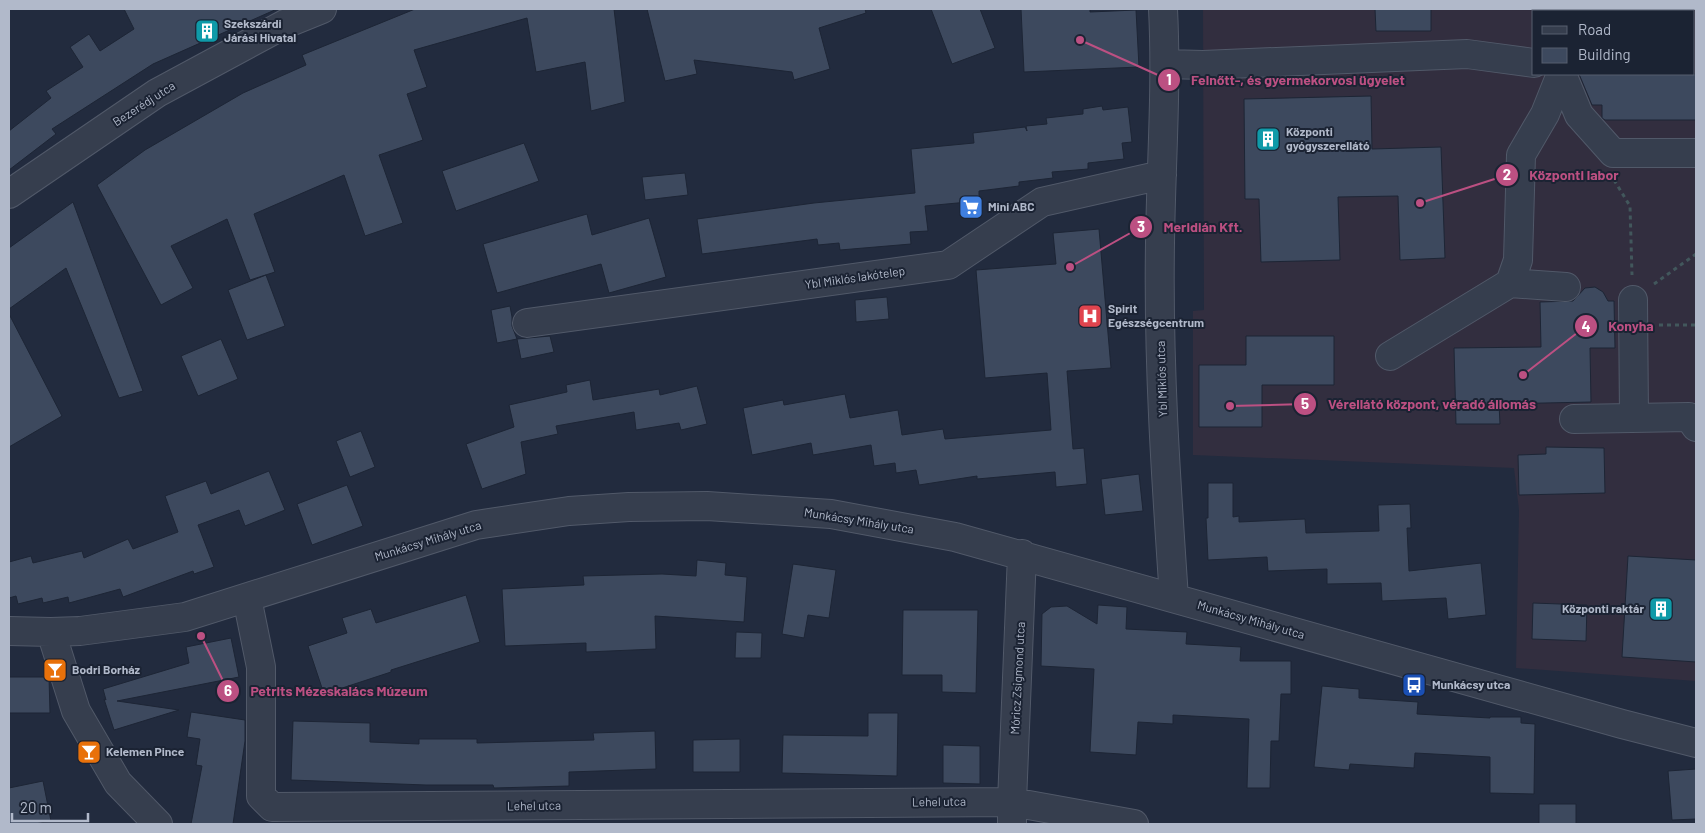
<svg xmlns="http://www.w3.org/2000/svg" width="1705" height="833" viewBox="0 0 1705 833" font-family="Barlow,sans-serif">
<rect width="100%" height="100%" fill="#222b3e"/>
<!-- medical -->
<path fill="#322e3f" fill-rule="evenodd" d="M 1203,9 L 1696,9 L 1696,681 L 1516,668 L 1519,510 L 1514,468 L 1193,455 L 1193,311 L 1204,310 ZM 1534,11 L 1694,11 L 1694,74 L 1534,74 Z"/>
<!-- building -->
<path fill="#3d495e" stroke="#1d2535" d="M 124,9 L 277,9 L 153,64 L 52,129 L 56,134 L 9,170 L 9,131 L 51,98 L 46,91 L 83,67 L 70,47 L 89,34 L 100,51 L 134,29 Z
M 415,9 L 614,9 L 625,102 L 591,111 L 585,62 L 536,72 L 527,18 L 414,50 L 427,87 L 407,94 L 423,140 L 379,155 L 403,223 L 365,236 L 344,175 L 254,214 L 275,272 L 250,280 L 227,219 L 171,246 L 193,288 L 161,305 L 97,185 L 145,150 L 243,93 L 306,65 L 302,55 Z
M 647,9 L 865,9 L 866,13 L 819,28 L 830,69 L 794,80 L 792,72 L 694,60 L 697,74 L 665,81 Z
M 931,9 L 980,9 L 995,48 L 952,64 Z
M 1021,9 L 1090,9 L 1090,12 L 1136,10 L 1139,67 L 1024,72 Z
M 1375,9 L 1431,9 L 1431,31 L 1376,31 Z
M 1579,74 L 1696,74 L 1696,120 L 1605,120 L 1602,118 L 1602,105 L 1592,105 Z
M 1371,96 L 1372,149 L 1441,147 L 1445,258 L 1400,260 L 1398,196 L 1338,197 L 1340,260 L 1261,262 L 1259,199 L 1245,199 L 1244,99 Z
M 1102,106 L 1103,110 L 1128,107 L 1132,142 L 1122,143 L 1124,159 L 1088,163 L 1088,169 L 1052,172 L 1053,178 L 1019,182 L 1019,186 L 979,191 L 979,201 L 925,206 L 928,231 L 910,232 L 911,244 L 840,250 L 839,243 L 818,245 L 817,239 L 702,254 L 697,219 L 814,203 L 915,193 L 911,149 L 974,143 L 973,133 L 1025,127 L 1027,131 L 1026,126 L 1047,124 L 1046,118 L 1083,114 L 1083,109 Z
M 524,143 L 539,181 L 456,211 L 442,171 Z
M 685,173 L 688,195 L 645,200 L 642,177 Z
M 73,202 L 143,391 L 119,398 L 66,268 L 9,309 L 9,248 Z
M 587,214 L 592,235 L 649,218 L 666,277 L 609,293 L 601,264 L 497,293 L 483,244 Z
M 1099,229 L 1111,368 L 1067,371 L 1073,449 L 1084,448 L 1087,484 L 1056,487 L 1055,472 L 977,479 L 977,476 L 919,485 L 916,470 L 896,473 L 895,463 L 874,466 L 871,445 L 813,455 L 811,443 L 752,455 L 743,408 L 783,400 L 784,405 L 845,394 L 850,418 L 898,410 L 902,435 L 943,429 L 945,439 L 1051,430 L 1047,373 L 985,378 L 976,270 L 1056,264 L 1053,233 Z
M 266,275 L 285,326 L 247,340 L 228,290 Z
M 1595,287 L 1603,292 L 1608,301 L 1614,301 L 1615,348 L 1590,348 L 1591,402 L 1499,404 L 1500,424 L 1456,424 L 1454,348 L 1541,347 L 1540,302 L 1573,301 L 1585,288 Z
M 887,297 L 889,319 L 856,322 L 855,300 Z
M 510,306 L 512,317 L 512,326 L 517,339 L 497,343 L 491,310 Z
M 9,314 L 62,416 L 9,447 Z
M 550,336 L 554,352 L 521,359 L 517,339 Z
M 1246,336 L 1334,336 L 1334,385 L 1262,385 L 1262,427 L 1199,427 L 1199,365 L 1246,365 Z
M 221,339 L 238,379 L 198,396 L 181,356 Z
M 590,380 L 593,400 L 659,389 L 660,395 L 697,386 L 707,424 L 681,430 L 679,423 L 636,430 L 634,412 L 556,426 L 558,434 L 521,442 L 526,474 L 482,489 L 466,444 L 514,427 L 509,405 L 567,392 L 566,385 Z
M 361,431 L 375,467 L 350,477 L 336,441 Z
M 1546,447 L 1604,448 L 1605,493 L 1519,495 L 1518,455 L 1546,454 Z
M 269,471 L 285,510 L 245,526 L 239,510 L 198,525 L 214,567 L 194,574 L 193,571 L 123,597 L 120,589 L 69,603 L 68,597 L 43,603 L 42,598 L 18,604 L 16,596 L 9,598 L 9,562 L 31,556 L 33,563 L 82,551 L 84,558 L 128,539 L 133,549 L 178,532 L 165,496 L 206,481 L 211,494 Z
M 1139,474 L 1143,511 L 1105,515 L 1101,479 Z
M 1208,483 L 1233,483 L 1233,517 L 1239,516 L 1239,522 L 1305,519 L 1306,533 L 1379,531 L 1378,505 L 1410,504 L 1411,528 L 1407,528 L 1409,571 L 1481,563 L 1486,615 L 1448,619 L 1446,598 L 1382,601 L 1381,583 L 1327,584 L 1327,569 L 1268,571 L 1267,557 L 1208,560 L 1206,518 L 1208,518 Z
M 347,485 L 363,526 L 312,545 L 297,504 Z
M 1628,556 L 1696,560 L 1696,662 L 1622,657 Z
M 697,560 L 726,563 L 725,575 L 747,577 L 744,622 L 655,616 L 656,649 L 586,652 L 586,643 L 505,646 L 502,589 L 584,585 L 583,576 L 662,574 L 696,576 Z
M 793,564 L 836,570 L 829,618 L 808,615 L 804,638 L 782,634 Z
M 466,595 L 480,642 L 391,670 L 391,672 L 324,694 L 308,646 L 347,633 L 342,618 L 371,609 L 376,623 Z
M 1533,603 L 1587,605 L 1586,641 L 1532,639 Z
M 1098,605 L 1127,607 L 1126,629 L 1187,632 L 1186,644 L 1241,647 L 1240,661 L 1291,661 L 1291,694 L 1281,694 L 1279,741 L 1271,741 L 1270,788 L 1247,788 L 1249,719 L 1173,715 L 1173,724 L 1138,722 L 1136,755 L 1090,752 L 1094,669 L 1041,666 L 1042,614 L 1051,607 L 1067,606 L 1097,624 Z
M 903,610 L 978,610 L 976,693 L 942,692 L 942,675 L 902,675 Z
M 736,632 L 762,633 L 761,658 L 735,658 Z
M 231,638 L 239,677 L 117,701 L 179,710 L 114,730 L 104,699 L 106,700 L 103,689 L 189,663 L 186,647 Z
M 9,677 L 49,677 L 50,713 L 9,713 Z
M 1322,686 L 1359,689 L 1359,698 L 1418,702 L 1417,714 L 1490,718 L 1490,717 L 1521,717 L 1521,723 L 1535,724 L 1534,794 L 1490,793 L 1490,757 L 1415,753 L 1414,768 L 1350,764 L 1349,770 L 1314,767 Z
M 191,712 L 245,720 L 245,741 L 233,824 L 191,824 L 202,766 L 196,765 L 200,739 L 187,737 Z
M 868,713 L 898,713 L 897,776 L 782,773 L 783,735 L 868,736 Z
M 293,721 L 370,723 L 370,742 L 419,744 L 419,739 L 477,739 L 477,743 L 594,740 L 593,733 L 655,731 L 656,769 L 569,772 L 569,786 L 494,788 L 493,785 L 426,785 L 291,780 Z
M 740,739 L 740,772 L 693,772 L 693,740 Z
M 943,745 L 980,746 L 980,784 L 943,783 Z
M 1696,769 L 1696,819 L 1672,820 L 1668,771 Z
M 43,781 L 51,821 L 35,824 L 9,824 L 9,788 Z
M 1539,804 L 1576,804 L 1576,824 L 1539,824 Z"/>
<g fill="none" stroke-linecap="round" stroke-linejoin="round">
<!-- minor casing -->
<g stroke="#515969" stroke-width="30">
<path id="minor" d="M 1163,9 C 1167,87 1161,165 1160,243 C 1158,362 1166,480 1174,598
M 1613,11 L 1615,9
M 1165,64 L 1203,65 L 1467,54 L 1534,63
M 1562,74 L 1579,115 L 1613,153 L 1696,153
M 9,194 L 157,93 L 285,24 L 322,9
M 1510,283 L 1566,287
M 1633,300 L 1634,418
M 527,323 L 948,265 L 1042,202 L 1162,175
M 1390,356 L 1510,283 L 1518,260 L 1521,155 L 1545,114 L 1561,74
M 1574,419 L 1689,417 L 1696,427
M 1022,554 L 1012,802 L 1134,824
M 247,598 L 261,667 L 261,796 L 272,807 L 1012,802 L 1012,824
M 9,631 L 51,632 L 80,631 L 185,617 L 476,525 L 569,511 L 629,507 L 707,506 L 831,514 L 955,537 L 1622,724 L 1696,743
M 51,632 L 76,711 L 118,783 L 158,824"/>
</g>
<!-- path -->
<path stroke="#42575c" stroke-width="3" stroke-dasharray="4 4" stroke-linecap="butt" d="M 1614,180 L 1630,206 L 1632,275
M 1654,284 L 1696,254
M 1659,325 L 1696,325"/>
<!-- minor -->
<use href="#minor" stroke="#363e4e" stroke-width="28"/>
</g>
<!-- icons -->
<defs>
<g id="building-square" transform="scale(1.25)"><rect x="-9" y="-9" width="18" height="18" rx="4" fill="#0f9aa8" stroke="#1b2333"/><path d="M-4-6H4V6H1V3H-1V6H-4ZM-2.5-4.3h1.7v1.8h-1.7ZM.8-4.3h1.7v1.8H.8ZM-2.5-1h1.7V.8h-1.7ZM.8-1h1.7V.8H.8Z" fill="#fff"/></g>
<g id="supermarket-square" transform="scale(1.25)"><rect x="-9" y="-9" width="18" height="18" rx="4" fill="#3f7fe0" stroke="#1b2333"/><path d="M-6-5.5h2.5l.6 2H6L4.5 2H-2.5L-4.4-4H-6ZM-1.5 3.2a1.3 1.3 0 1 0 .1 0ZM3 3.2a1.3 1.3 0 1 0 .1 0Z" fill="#fff"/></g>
<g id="hospital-square" transform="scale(1.25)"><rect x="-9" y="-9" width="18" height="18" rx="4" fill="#e0444e" stroke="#1b2333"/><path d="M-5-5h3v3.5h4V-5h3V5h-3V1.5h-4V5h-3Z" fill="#fff"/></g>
<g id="bar-square" transform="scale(1.25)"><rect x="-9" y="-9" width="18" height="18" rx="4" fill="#e8710a" stroke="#1b2333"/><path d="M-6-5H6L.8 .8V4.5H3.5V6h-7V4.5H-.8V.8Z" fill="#fff"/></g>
<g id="bus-square" transform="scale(1.25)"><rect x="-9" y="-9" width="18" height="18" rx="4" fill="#1a4fb4" stroke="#1b2333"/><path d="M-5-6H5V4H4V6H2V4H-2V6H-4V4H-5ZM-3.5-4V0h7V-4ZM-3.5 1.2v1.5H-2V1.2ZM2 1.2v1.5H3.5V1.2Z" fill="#fff"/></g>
</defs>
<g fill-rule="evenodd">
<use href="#building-square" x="207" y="31"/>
<use href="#building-square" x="1268" y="139"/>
<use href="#supermarket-square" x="971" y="207"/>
<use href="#hospital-square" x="1090" y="316"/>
<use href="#building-square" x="1661" y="609"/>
<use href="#bar-square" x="55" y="670"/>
<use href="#bus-square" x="1414" y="685"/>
<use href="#bar-square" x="89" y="752"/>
</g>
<g text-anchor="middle" stroke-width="4" stroke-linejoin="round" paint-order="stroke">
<!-- poi labels -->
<g font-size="12" font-weight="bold" fill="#b1b9ca" stroke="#1b2333" text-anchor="start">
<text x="224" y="28">Szekszárdi<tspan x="224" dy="14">Járási Hivatal</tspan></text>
<text x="1286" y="136">Központi<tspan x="1286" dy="14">gyógyszerellátó</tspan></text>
<text x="988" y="211">Mini ABC</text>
<text x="1108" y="313">Spirit<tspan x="1108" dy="14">Egészségcentrum</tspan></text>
<text x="1644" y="613" text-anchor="end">Központi raktár</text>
<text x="72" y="674">Bodri Borház</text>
<text x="1432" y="689">Munkácsy utca</text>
<text x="106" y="756">Kelemen Pince</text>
</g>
<!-- street labels -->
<g font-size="12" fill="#b1b9ca" stroke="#1b2333">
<text transform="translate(144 104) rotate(-33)" y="4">Bezerédj utca</text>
<text transform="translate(855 278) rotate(-8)" y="4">Ybl Miklós lakótelep</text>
<text transform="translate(1162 379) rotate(-92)" y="4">Ybl Miklós utca</text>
<text transform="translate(859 521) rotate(9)" y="4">Munkácsy Mihály utca</text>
<text transform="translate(428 541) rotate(-17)" y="4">Munkácsy Mihály utca</text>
<text transform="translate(1251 620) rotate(16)" y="4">Munkácsy Mihály utca</text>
<text transform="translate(1018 678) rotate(-87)" y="4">Móricz Zsigmond utca</text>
<text transform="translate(939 802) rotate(-1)" y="4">Lehel utca</text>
<text transform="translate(534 806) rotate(-1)" y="4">Lehel utca</text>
</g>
</g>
<!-- callouts -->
<path fill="none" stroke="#bc5082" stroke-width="2" d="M1080 40L1169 80M1420 203L1507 175M1070 267L1141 227M1523 375L1586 326M1230 406L1305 404M201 636L228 691"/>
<g fill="#bc5082" stroke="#1b2333" stroke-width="2">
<circle cx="1080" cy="40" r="5"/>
<circle cx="1420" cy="203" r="5"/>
<circle cx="1070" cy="267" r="5"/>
<circle cx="1523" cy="375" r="5"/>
<circle cx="1230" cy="406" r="5"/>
<circle cx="201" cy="636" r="5"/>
<circle cx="1169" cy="80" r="12"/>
<circle cx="1507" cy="175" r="12"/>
<circle cx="1141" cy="227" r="12"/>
<circle cx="1586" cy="326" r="12"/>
<circle cx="1305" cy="404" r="12"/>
<circle cx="228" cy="691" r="12"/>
</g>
<g font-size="15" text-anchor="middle" font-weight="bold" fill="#fff">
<text x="1169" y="85">1</text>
<text x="1507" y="180">2</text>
<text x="1141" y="232">3</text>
<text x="1586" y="332">4</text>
<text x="1305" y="409">5</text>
<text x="228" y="696">6</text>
</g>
<g font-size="14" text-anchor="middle" font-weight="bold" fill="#bc5082" stroke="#1b2333" stroke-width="4" stroke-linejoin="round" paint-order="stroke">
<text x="1298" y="85">Felnőtt-, és gyermekorvosi ügyelet</text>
<text x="1574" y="180">Központi labor</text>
<text x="1203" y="232">Meridián Kft.</text>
<text x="1631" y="331">Konyha</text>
<text x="1432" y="409">Vérellátó központ, véradó állomás</text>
<text x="339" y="696">Petrits Mézeskalács Múzeum</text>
</g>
<!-- border -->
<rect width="1705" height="833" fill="none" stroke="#b1b9ca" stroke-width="20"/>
<!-- legend -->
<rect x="1532" y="10" width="162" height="65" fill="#1b2333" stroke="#575f6f"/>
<rect x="1542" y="26" width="25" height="8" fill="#363e4e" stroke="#575f6f"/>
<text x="1578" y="35" font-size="15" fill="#b1b9ca">Road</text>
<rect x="1542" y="48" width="25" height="15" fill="#3d495e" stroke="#575f6f"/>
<text x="1578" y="60" font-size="15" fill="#b1b9ca">Building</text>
<!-- scale -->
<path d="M12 813v8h76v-8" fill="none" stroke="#b1b9ca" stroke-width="2.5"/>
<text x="20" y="813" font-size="15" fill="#b1b9ca" stroke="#1b2333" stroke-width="4" paint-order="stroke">20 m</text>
</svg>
